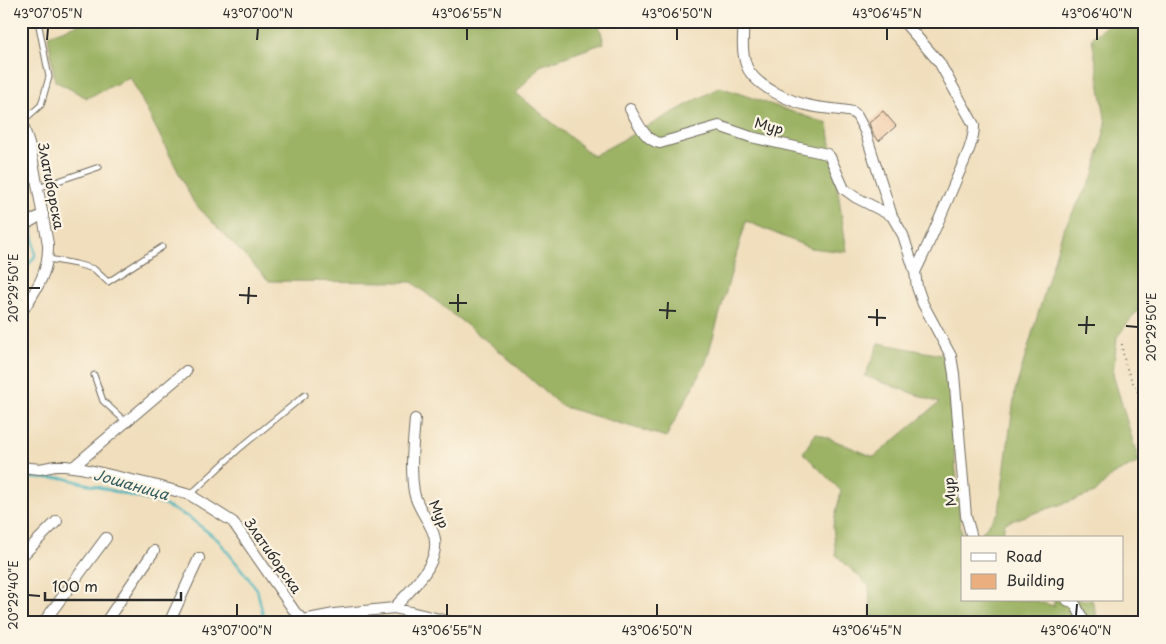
<svg xmlns="http://www.w3.org/2000/svg" width="1166" height="644" viewBox="0 0 1166 644" font-family="'Playpen Sans',sans-serif">
<rect width="100%" height="100%" fill="#fcf5e5"/>
<filter id="ink" filterUnits="userSpaceOnUse"><feTurbulence type="fractalNoise" baseFrequency=".02" numOctaves="2"/><feDisplacementMap in="SourceGraphic" scale="10" xChannelSelector="R" yChannelSelector="G"/><feConvolveMatrix kernelMatrix="1 2 1 2 8 2 1 2 1" color-interpolation-filters="sRGB"/></filter>
<filter id="wash" filterUnits="userSpaceOnUse"><feTurbulence type="fractalNoise" baseFrequency=".0096" numOctaves="4" result="noise"/><feDisplacementMap in="SourceGraphic" scale="20" xChannelSelector="R" yChannelSelector="G"/><feGaussianBlur stdDeviation="1.12" result="paint"/><feColorMatrix in="noise" values="0 0 0 0 0 0 0 0 0 0 0 0 0 0 0 0 0 1.4 0 .05"/><feComposite in="paint" operator="in"/></filter>
<g filter="url(#wash)">
<rect width="100%" height="100%" fill="#f0debc"/>
<!-- forest -->
<path fill="#9cb365" stroke="#646f48" d="M 88,21 L 598,21 L 604,43 L 540,66 L 516,93 L 593,156 L 720,87 L 828,124 L 847,252 L 810,248 L 746,221 L 706,362 L 666,437 L 561,406 L 502,353 L 412,282 L 269,281 L 194,203 L 130,77 L 87,98 L 55,81 L 48,35 Z
M 1112,21 L 1145,21 L 1145,301 L 1117,337 L 1113,374 L 1139,462 L 1112,475 L 1095,493 L 1005,523 L 1002,538 L 977,538 L 999,512 L 1015,391 L 1063,230 L 1094,174 L 1106,124 L 1092,38 Z
M 879,343 L 946,356 L 962,542 L 962,600 L 1032,600 L 1054,606 L 1054,600 L 1092,600 L 1099,623 L 871,623 L 869,586 L 836,555 L 833,526 L 841,491 L 803,453 L 816,433 L 874,457 L 939,403 L 865,376 Z"/>
<g fill="none" stroke-linecap="round" stroke-linejoin="round">
<!-- stream -->
<path stroke="#43b3bd" stroke-width="2.5" d="M 21,171 L 31,218
M 21,275 L 35,256 L 32,224
M 21,478 L 64,478 L 162,504 L 190,518 L 218,540 L 257,589 L 265,623"/>
</g>
<g id="blocks">
<!-- building -->
<path fill="#ebaf7f" d="M 883,111 L 896,126 L 879,141 L 873,134 L 869,123 Z"/>
</g>
</g>
<g filter="url(#ink)">
<use href="#blocks" fill-opacity="0" stroke="#706a5e" stroke-width="1"/>
<g fill="none" stroke-linecap="round" stroke-linejoin="round">
<!-- lane casing -->
<g stroke="#706a5e" stroke-width="7">
<path id="lane" d="M 23,121 L 41,105 L 49,77 L 38,21
M 38,188 L 99,167
M 49,259 L 76,264 L 94,269 L 108,282 L 162,247
M 94,375 L 103,401 L 126,422
M 190,495 L 240,448 L 305,395"/>
</g>
<!-- street casing -->
<g stroke="#706a5e" stroke-width="12">
<path id="street" d="M 744,21 C 743,36 741,53 747,67 C 756,87 791,102 811,106 C 825,109 839,109 853,112 L 857,116 L 865,131 L 892,216 L 903,235 L 915,272 L 917,287 L 923,304 L 951,356 L 954,374 L 966,516 L 972,538
M 903,21 L 939,62 L 974,125 C 974,144 963,163 956,180 C 943,211 930,242 915,272
M 630,109 C 637,121 645,141 660,143 L 719,126 L 751,137 L 827,154 L 830,157 L 844,189 L 855,197 L 892,216
M 21,118 L 31,151 L 48,244 C 49,273 36,290 21,313
M 21,227 L 43,214
M 21,467 L 40,469 L 55,466 L 65,466 L 80,468 L 158,486 L 190,495 L 233,522 L 295,612 L 303,620
M 73,467 L 186,371
M 21,557 L 57,521
M 1067,600 L 1075,604 L 1085,623
M 394,608 C 412,588 446,559 432,530 C 427,518 416,505 414,492 C 410,468 413,443 415,419
M 43,623 L 106,538
M 105,623 L 154,551
M 169,623 L 199,558
M 288,623 L 334,614 L 394,608 L 456,623"/>
</g>
<!-- path -->
<path stroke="#706a5e" stroke-width="2" stroke-dasharray="1 4" stroke-linecap="butt" d="M 1122,344 C 1123,360 1128,374 1136,389 C 1138,393 1143,396 1144,402 C 1146,421 1136,436 1145,456"/>
<!-- lane -->
<use href="#lane" stroke="#fff" stroke-width="5"/>
<!-- street -->
<use href="#street" stroke="#fff" stroke-width="10"/>
</g>
</g>
<!-- ticks -->
<path fill="none" stroke="#2b2b2b" stroke-width="2" d="M 47,40 L 48,28M 257,40 L 258,28M 467,40 L 467,28M 677,40 L 677,28M 887,40 L 887,28M 1097,40 L 1097,28M 28,288 L 40,288M 239,295 L 257,296M 449,303 L 467,303M 248,304 L 249,287M 659,310 L 676,311M 458,312 L 458,294M 868,317 L 886,318M 667,319 L 668,302M 1078,325 L 1095,325M 877,326 L 877,309M 1126,326 L 1138,327M 1086,334 L 1087,316M 28,595 L 40,596M 237,616 L 237,604M 447,616 L 447,604M 657,616 L 657,604M 867,616 L 867,604M 1076,616 L 1077,604"/>
<g text-anchor="middle" stroke-width="4.5" stroke-linejoin="round" paint-order="stroke">
<!-- street labels -->
<g font-size="14" fill="#2b2b2b" stroke="#fcf5e5">
<text transform="translate(769 126) rotate(14)" y="5">Мур</text>
<text transform="translate(51 186) rotate(79)" y="5">Златиборска</text>
<text transform="translate(950 492) rotate(-96)" y="5">Мур</text>
<text transform="translate(439 514) rotate(66)" y="5">Мур</text>
<text transform="translate(273 556) rotate(55)" y="5">Златиборска</text>
</g>
<!-- water labels -->
<g font-size="15" font-style="italic" fill="#335b5e" stroke="#fcf5e5">
<text transform="translate(131 485) rotate(16)" y="5">Јошаница</text>
</g>
</g>
<!-- margin -->
<rect width="1166" height="644" fill="none" stroke="#fcf5e5" stroke-width="55"/>
<!-- legend -->
<rect x="961" y="536" width="162" height="65" fill="#fcf5e5" stroke="#a8a49b"/>
<rect x="971" y="553" width="25" height="8" fill="#ffffff" stroke="#a8a49b"/>
<text x="1006" y="562" font-size="15" fill="#2b2b2b">Road</text>
<rect x="971" y="574" width="25" height="15" fill="#ebaf7f" stroke="#a8a49b"/>
<text x="1006" y="586" font-size="15" fill="#2b2b2b">Building</text>
<!-- scale -->
<path d="M45 592v8h136v-8" fill="none" stroke="#2b2b2b" stroke-width="2.5"/>
<text x="52" y="592" font-size="15" fill="#2b2b2b" stroke="#fcf5e5" stroke-width="4" paint-order="stroke">100 m</text>
<rect x="28" y="28" width="1110" height="588" fill="none" stroke="#2b2b2b" stroke-width="2"/>
<g font-size="12" text-anchor="middle" fill="#2b2b2b">
<text x="48" y="18">43°07'05"N</text>
<text x="258" y="18">43°07'00"N</text>
<text x="467" y="18">43°06'55"N</text>
<text x="677" y="18">43°06'50"N</text>
<text x="887" y="18">43°06'45"N</text>
<text x="1097" y="18">43°06'40"N</text>
<text transform="translate(14 288) rotate(-90)" y="4">20°29'50"E</text>
<text transform="translate(1152 327) rotate(-90)" y="4">20°29'50"E</text>
<text transform="translate(14 595) rotate(-90)" y="4">20°29'40"E</text>
<text x="237" y="635">43°07'00"N</text>
<text x="447" y="635">43°06'55"N</text>
<text x="657" y="635">43°06'50"N</text>
<text x="867" y="635">43°06'45"N</text>
<text x="1076" y="635">43°06'40"N</text>
</g>
</svg>
